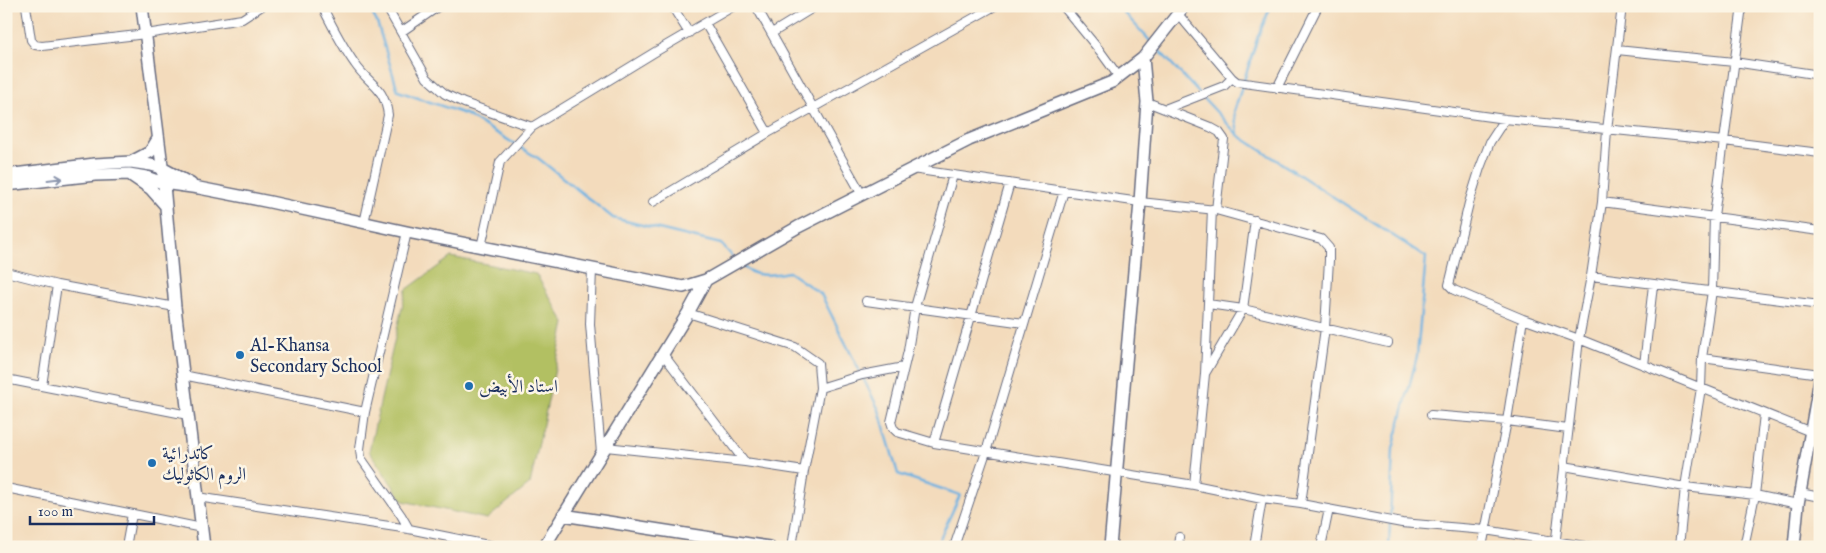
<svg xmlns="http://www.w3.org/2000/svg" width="1826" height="553" viewBox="0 0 1826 553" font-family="'IM FELL English',Amiri,serif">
<rect width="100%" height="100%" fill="#fcf5e5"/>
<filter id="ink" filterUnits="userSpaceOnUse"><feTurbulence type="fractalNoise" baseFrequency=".02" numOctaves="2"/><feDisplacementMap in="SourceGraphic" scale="10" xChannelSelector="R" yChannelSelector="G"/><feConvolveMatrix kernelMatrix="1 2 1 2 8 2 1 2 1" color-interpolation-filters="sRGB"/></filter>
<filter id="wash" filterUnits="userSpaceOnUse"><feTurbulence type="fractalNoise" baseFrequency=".0096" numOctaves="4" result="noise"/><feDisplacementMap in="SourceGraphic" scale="20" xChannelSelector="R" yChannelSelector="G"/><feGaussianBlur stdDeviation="1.12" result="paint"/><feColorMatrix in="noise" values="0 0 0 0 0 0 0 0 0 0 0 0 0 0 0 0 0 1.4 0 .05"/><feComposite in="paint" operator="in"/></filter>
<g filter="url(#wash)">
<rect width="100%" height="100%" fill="#f3dbbc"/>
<!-- green -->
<path fill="#b2c062" stroke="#667860" d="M 451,257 L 536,274 L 565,323 L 530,484 L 487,519 L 403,501 L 369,451 L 406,290 Z"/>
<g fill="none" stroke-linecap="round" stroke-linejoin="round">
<!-- stream -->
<path stroke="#6bb1e1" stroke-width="2.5" d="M 368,6 L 377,22 L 398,91 L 465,114 L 538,158 L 613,218 L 721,244 L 736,260
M 1118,6 L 1151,42
M 1156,47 L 1238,135 L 1426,257 L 1417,356 L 1393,449 L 1389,547
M 1238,133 L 1234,112 L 1258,36 L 1271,6
M 740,264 C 755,279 770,275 789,272 L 821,294 L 879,410 L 898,474 L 960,495 L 936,547"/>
</g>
</g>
<g filter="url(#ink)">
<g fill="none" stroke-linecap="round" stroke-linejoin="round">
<!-- street casing -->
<g stroke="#676b7f" stroke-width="10">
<path id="street" d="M 26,6 L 31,40 L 35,45 L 42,46 L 146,34 L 242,19 L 262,6
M 322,6 C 332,26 342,46 355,64 C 370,86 384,85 388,115 L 364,223
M 386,6 L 427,78 L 445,94 L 464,103 L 532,127
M 672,6 L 689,33
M 756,6 L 861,193
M 1063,6 L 1100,51 L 1119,77
M 1178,14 L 1232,78 L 1237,82 L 1505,119 L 1724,141 L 1820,153
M 705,23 L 768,133
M 401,32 L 439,6
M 772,33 L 816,6
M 1617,50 L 1734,62 L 1820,75
M 1277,88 L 1318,6
M 1147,102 L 1210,127 L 1219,132 L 1224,139 L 1216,210
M 1165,109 L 1224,86 L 1232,78
M 1505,119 L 1490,142 L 1480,168 L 1469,203 L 1449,285 L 1454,290 L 1523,319 L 1579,339 L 1811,432 L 1820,434
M 912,169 L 1140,202 L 1216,210 L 1321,239 L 1329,248 L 1329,260 L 1325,328 L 1301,504
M 953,175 L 915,307 L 908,351 L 891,422 L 893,428 L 897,432 L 934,443 L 1194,485 L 1262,499 L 1301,504 L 1402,523 L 1485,530 L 1591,547
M 653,202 L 768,133 L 995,6
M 1602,202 L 1820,231
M 481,247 L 500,162 L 532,127 L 655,52 L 734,6
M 592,269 L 590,324 L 601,453
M 6,272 L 57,285
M 1591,276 L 1820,305
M 866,301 L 1024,323
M 1208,304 L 1243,309 L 1388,343
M 688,313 L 795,347 L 818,363 L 820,388 L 804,471 L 792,547
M 1702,358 L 1820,374
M 1644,365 L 1653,285
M 1206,372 L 1243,309 L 1255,220
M 183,375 L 365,412 L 407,232
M 6,379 L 188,415
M 42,386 L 57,285 L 175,307
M 820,388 L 862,375 L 904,367
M 365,412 L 360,449 L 361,458 L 401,515 L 409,529
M 1431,415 L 1507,421 L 1568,429
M 934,443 L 1010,183
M 606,447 L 745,462 L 663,354
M 745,462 L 804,471
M 1564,466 L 1685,487 L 1755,495 L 1798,504
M 1194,485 L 1205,374 L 1212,209
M 6,488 L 202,528
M 1800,493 L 1820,497
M 197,497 L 409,529 L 498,547
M 126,547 L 132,514
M 954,547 L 986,452 L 1064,191
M 1178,547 L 1179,537
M 1254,547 L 1262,499
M 1321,547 L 1329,509
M 1482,547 L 1507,421 L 1523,319
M 1555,547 L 1579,339 L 1591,276 L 1602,202 L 1607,130 L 1622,6
M 1679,547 L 1685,487 L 1701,388 L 1702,358 L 1712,291 L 1714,216 L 1742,6
M 1744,547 L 1755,495 L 1764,414"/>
</g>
<!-- secondary casing -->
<g stroke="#676b7f" stroke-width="14">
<path id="secondary" d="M 142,6 L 163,174 L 175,307 L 204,547
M 131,162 L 150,152 L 158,139
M 6,175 L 95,164 L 131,162 L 151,165 L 162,168 L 191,184
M 132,176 L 151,189 L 166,206
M 6,185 L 95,175 L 129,174 L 146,177 L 163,183 L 199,188 L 270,202 L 407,232 L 683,287 L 706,280 L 798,227 L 969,140 L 1112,82 L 1143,58 L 1184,6
M 563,515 L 769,547
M 544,547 L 688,313 L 706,280
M 1110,547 L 1140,202 L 1147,102 L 1143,58
M 1794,547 L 1798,504 L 1820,379"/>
</g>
<!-- street -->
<use href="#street" stroke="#fff" stroke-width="8"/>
<!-- secondary -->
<use href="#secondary" stroke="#fff" stroke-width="11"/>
</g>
<!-- one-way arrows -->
<defs><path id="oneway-shaft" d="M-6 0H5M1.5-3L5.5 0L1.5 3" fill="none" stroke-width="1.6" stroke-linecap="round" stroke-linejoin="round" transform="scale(1.25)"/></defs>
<use stroke="#8d97ae" href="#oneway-shaft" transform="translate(55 179) rotate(-7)"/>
</g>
<!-- markers -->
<g fill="#1f6fb2" stroke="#fcf5e5" stroke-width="2">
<circle cx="240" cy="355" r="5"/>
<circle cx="469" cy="386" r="5"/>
<circle cx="152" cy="463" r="5"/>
</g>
<g text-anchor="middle" stroke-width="5" stroke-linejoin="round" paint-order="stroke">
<!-- poi labels -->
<g font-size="18" fill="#1b2f5e" stroke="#fcf5e5" text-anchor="start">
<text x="250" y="351">Al-Khansa<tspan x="250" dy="21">Secondary School</tspan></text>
<text x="479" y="392">استاد الأبيض</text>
<text x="162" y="459">كاتدرائية<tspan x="162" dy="21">الروم الكاثوليك</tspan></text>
</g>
</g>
<!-- margin -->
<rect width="1826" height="553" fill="none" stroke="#fcf5e5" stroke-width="25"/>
<!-- scale -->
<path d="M30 516v8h124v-8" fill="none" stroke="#1b2f5e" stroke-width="2.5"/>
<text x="38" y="516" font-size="15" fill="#1b2f5e" stroke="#fcf5e5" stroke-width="4" paint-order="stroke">100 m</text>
</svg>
